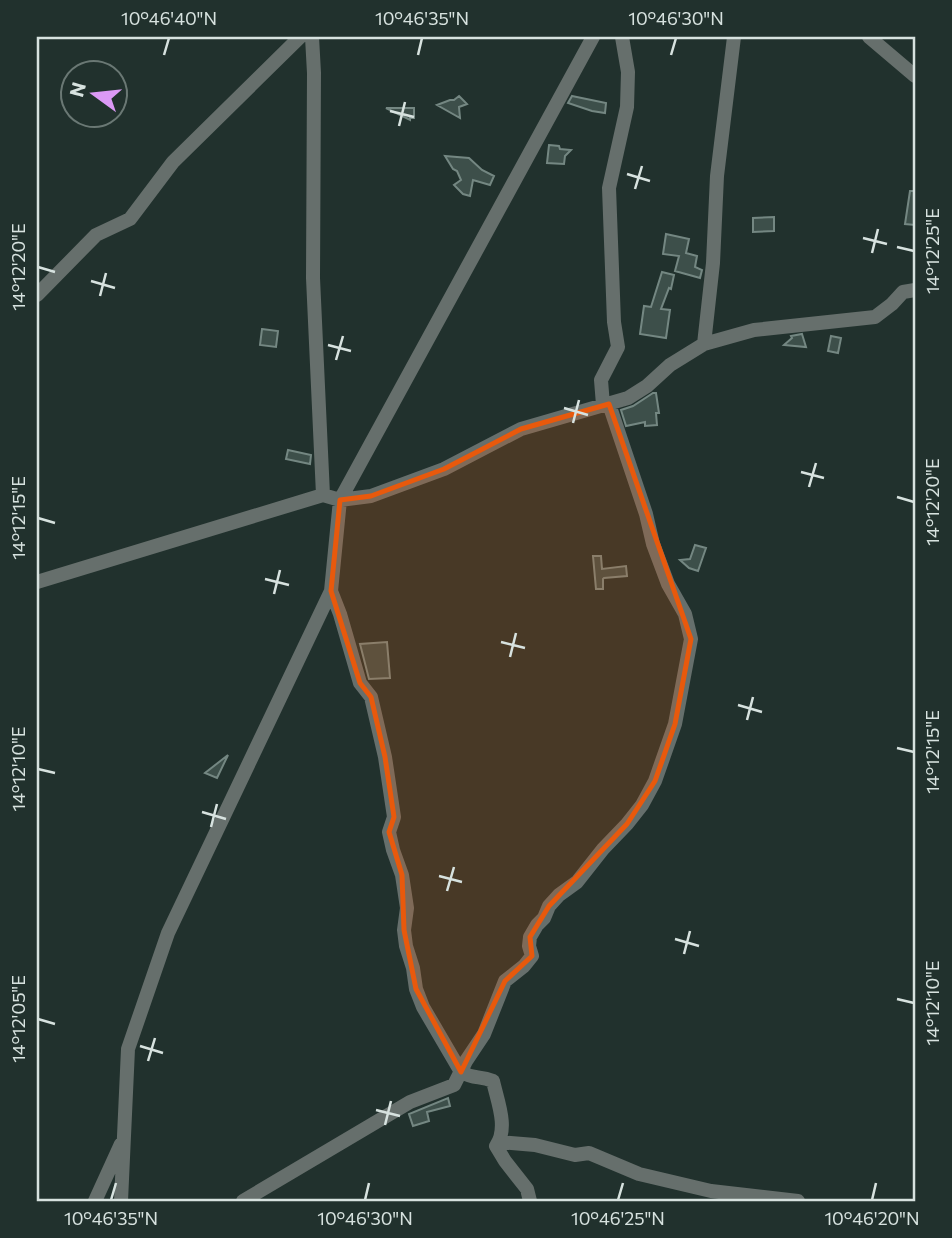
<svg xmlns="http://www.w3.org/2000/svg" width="952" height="1238" viewBox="0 0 952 1238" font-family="Commissioner,sans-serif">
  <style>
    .building { fill: #3d4f4a; stroke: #748782; stroke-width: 2 }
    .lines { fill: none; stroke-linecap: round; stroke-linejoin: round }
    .minor { stroke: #666f6c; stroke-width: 14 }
    .marked { fill: #e8590c; fill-opacity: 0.2; stroke: #e8590c; stroke-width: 5; stroke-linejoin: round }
    .ticks { fill: none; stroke: #d7e2df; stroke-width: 2.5 }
    .neatline { fill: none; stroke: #d7e2df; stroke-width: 2.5 }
    .ticks-label { font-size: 18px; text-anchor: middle; fill: #d7e2df }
  </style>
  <rect width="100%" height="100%" fill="#21312d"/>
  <path class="building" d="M459,96L467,104L459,107L460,118L437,105L450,100H454Z
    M572,96L606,103L605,113L592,111L568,103Z
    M386,108H414V118H410V120Z
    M549,145L559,146L560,149L571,150L565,156L564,164L547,163Z
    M445,156L469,158L482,170L494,176L490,185L473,180L470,196L463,194L454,185L461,180L457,171L453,169Z
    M910,191H915V225L905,224Z
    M774,217V231L753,232V218Z
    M666,234L689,239L686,253L697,256L695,267L702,270L700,278L675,271L679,256L663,254Z
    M662,272L674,275L671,289L669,288L661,309L670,310L666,338L640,334L644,306L651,307Z
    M262,329L278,331L276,347L260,345Z
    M802,334L806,347L784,345L792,338L791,336Z
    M831,336L841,338L838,353L828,351Z
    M653,393H656L659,413H656L657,425L645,426V422L626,426L621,410L633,406Z
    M288,450L311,455L310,464L286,459Z
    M695,545L706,548L698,571L689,568L680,560L690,559Z
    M593,556H601L602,569L626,566L627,576L604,578L603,579V589H596Z
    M387,642L390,678L369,679L360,644Z
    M228,755L217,778L205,773Z
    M448,1098L450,1106L427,1112L429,1121L413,1126L409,1114Z"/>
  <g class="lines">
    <path class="minor" d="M312,37L314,73L313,278L323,495
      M869,37L915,76
      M37,295L96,235L130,219L173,162L300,37
      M704,344L713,263L717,176L734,37
      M603,405L601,380L618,347L614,322L609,188L627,107L628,72L622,37
      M37,582L323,495L340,500L371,496L444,469L521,429L628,398L647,386L670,365L704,344L754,330L875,317L892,304L903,292L915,290
      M331,591L340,614L360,683L371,697L385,757L394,817L389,832L393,850L402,875L407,908L404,930L406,946L413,968L416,989L423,1007L461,1072C475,1080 479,1075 493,1081C497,1100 509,1128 496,1146L505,1161L527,1189L530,1201
      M499,1142L535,1145L575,1155L589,1153L639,1174L711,1191L798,1201
      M95,1201L121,1144
      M121,1201L128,1049L168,933L331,591L340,500L593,37
      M243,1201L410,1102L454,1085L466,1061L484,1034L505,981L524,966L532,956L529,946L530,937L537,925L544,918L549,906L559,895L577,882L603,849L627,824L642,805L655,781L675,724L691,639L685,614L668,584L653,544L646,514L609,404"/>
  </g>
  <path class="marked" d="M609,404L691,639L675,724L655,781L627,824L549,906L530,937L532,956L505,981L461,1072L416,989L404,930L402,875L389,832L394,817L385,757L371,697L360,683L331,591L340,500L371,496L444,469L521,429Z"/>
  <path class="ticks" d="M164,55L169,38M418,55L422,38M671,55L676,38M390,111L414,117M399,126L405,102M627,174L650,181M635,189L642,166M863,238L887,244M897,247L914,251M872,253L878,229M38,267L55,272M91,281L115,288M100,296L106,273M328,345L351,351M336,360L343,336M564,408L588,415M573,423L579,400M801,472L824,478M809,487L816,463M897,497L914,502M38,518L55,523M265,579L289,585M274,594L280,570M501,642L525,648M510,657L516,633M738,705L762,712M747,720L753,697M897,748L914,752M38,769L55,773M202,812L226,819M211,827L217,804M439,876L462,882M447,891L454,867M675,939L699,946M684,954L690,931M897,999L914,1003M38,1019L55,1024M140,1046L163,1053M148,1061L155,1038M376,1110L400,1116M385,1125L391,1101M111,1200L116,1183M365,1200L369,1183M618,1200L623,1183M872,1200L876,1183"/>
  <rect width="952" height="1238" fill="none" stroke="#21312d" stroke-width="77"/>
  <g transform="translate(94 94) rotate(285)"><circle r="33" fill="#21312d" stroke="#6a7874" stroke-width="2"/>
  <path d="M0-5L12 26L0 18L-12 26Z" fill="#db99f5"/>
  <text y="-10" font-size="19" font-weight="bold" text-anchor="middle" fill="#d7e2df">N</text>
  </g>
  <rect x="38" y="38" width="876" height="1162" class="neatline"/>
  <g class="ticks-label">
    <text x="169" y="25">10°46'40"N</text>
    <text x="422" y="25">10°46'35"N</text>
    <text x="676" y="25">10°46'30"N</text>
    <text transform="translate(933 251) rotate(-90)" y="6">14°12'25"E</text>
    <text transform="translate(19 267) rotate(-90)" y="6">14°12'20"E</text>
    <text transform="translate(933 502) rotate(-90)" y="6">14°12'20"E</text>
    <text transform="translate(19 518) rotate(-90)" y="6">14°12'15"E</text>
    <text transform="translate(933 752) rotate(-90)" y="6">14°12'15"E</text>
    <text transform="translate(19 769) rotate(-90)" y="6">14°12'10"E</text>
    <text transform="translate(933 1003) rotate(-90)" y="6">14°12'10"E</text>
    <text transform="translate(19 1019) rotate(-90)" y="6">14°12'05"E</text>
    <text x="111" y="1225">10°46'35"N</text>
    <text x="365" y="1225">10°46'30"N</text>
    <text x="618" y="1225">10°46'25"N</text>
    <text x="872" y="1225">10°46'20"N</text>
  </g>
</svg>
